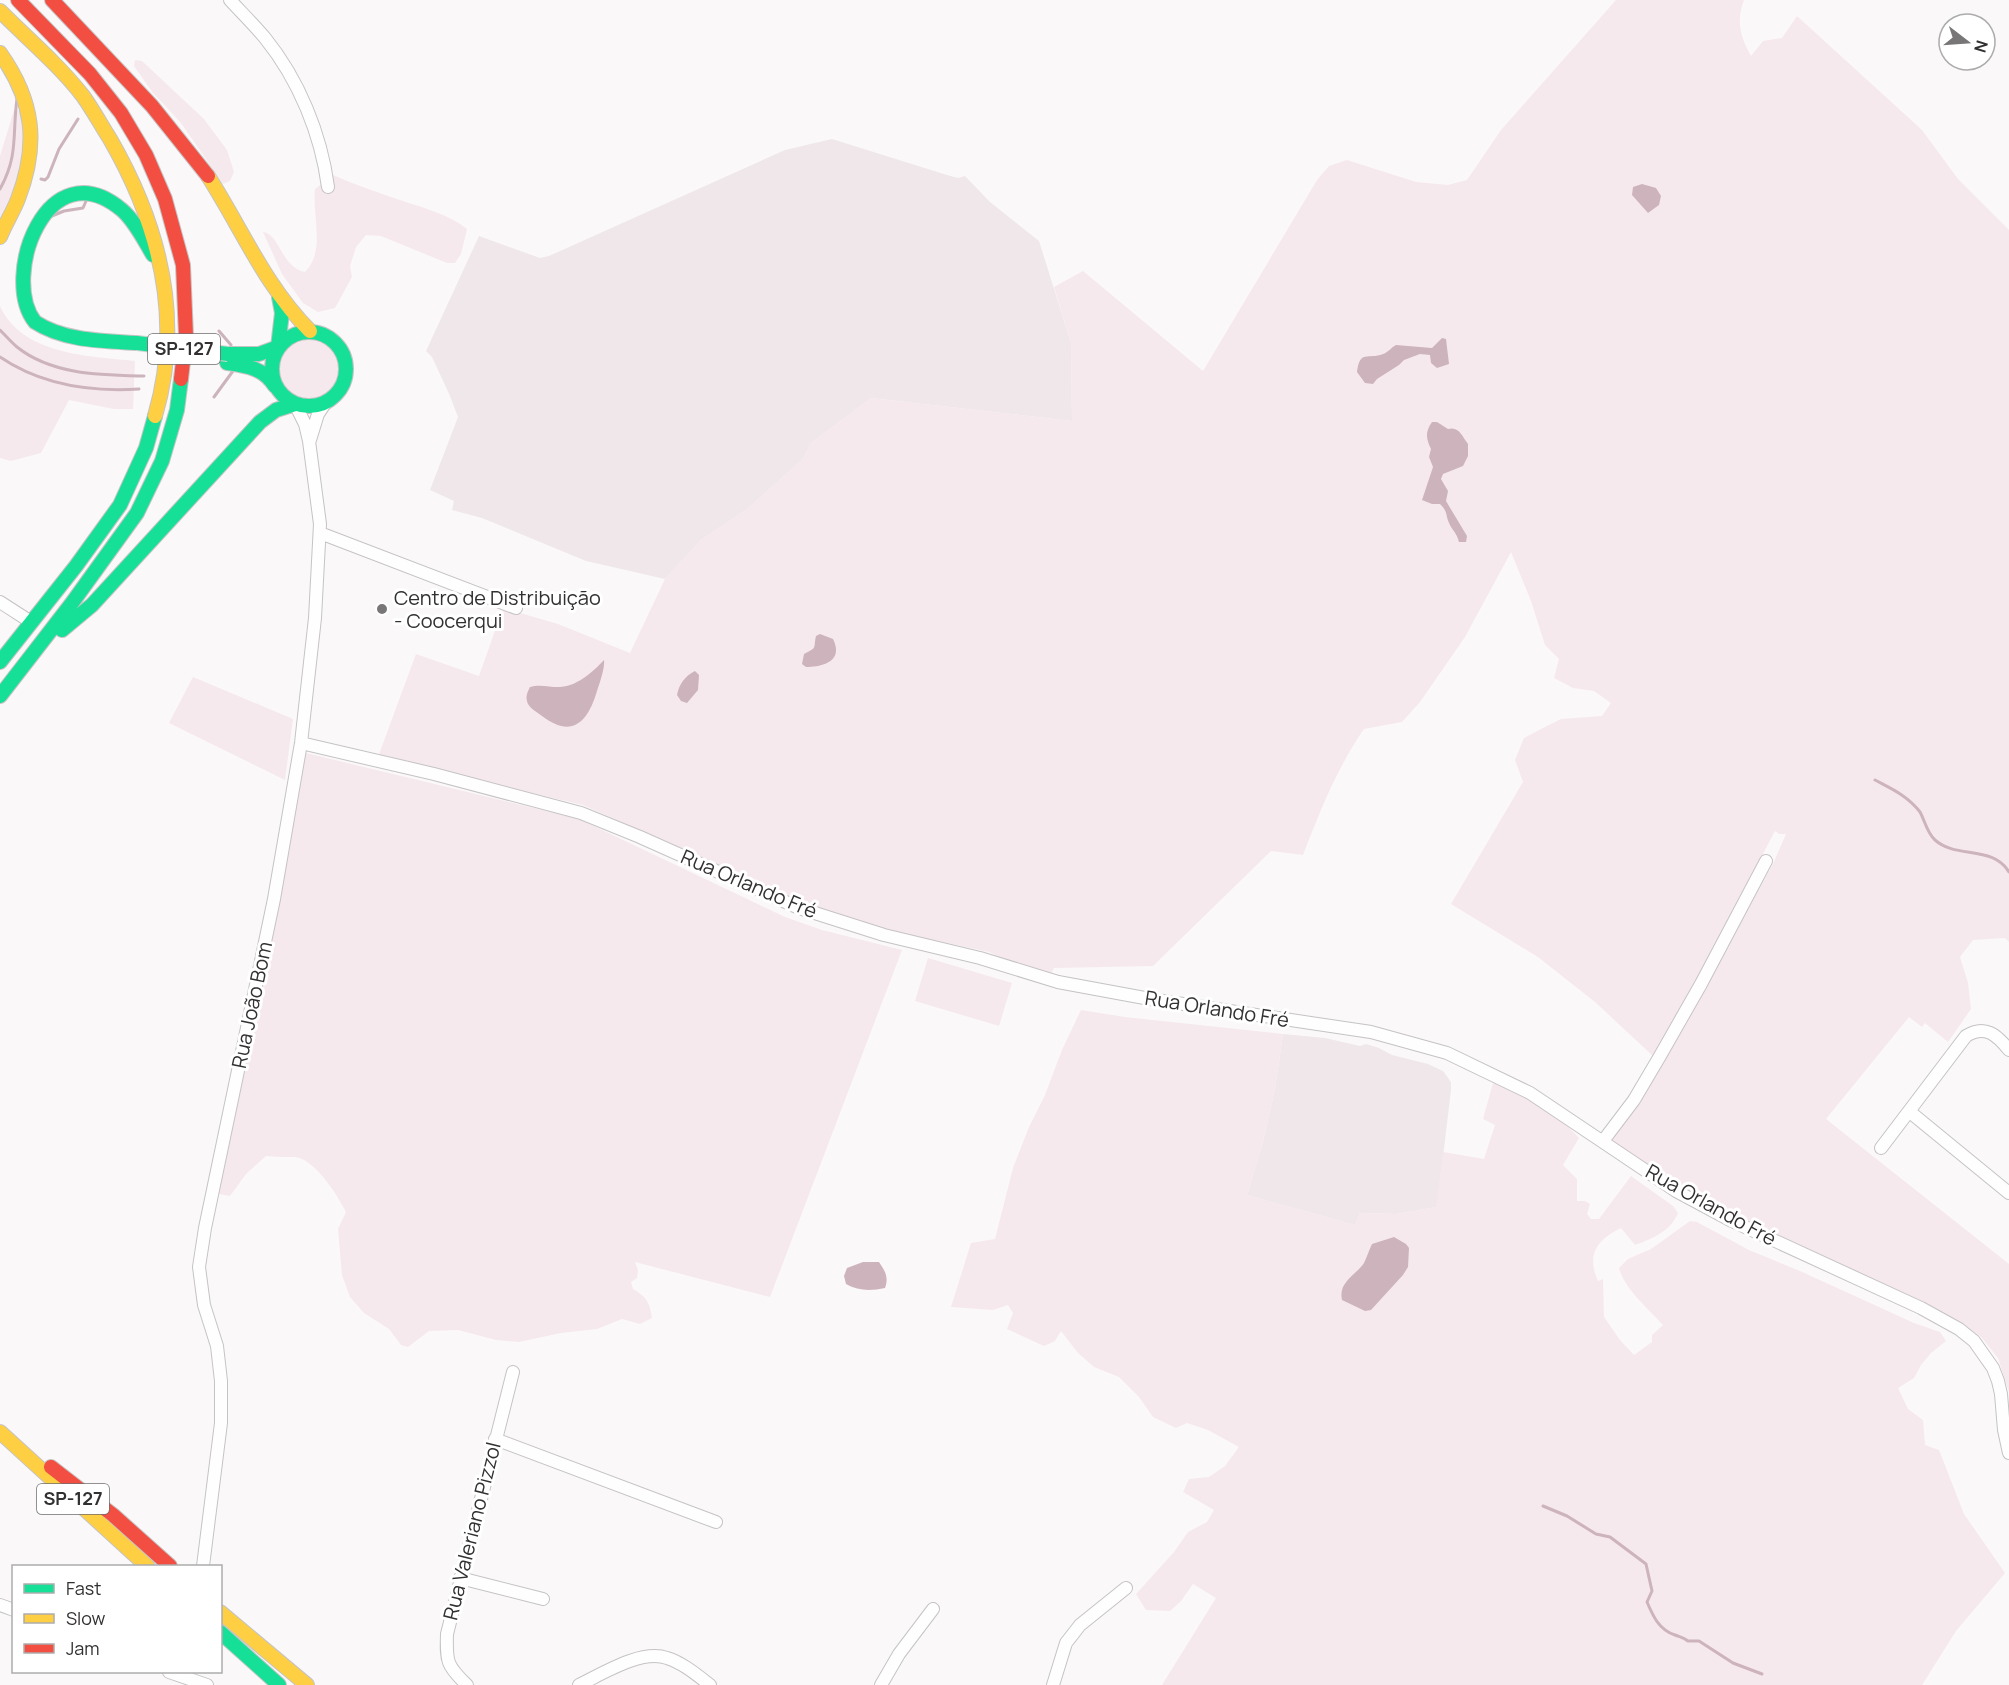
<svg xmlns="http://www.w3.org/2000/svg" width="2009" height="1685" viewBox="0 0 2009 1685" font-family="Manrope,sans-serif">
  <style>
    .built { fill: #efe7ea }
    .green { fill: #f6e9ed }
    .water { fill: #ccb3bc }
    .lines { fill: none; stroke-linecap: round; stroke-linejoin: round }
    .stream { stroke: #ccb3bc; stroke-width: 3 }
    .street-casing { stroke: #c5c3c4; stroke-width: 14 }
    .fast-casing { stroke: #c5c3c4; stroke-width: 16 }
    .slow-casing { stroke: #c5c3c4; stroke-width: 16 }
    .jam-casing { stroke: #c5c3c4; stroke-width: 16 }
    .street { stroke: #fefefe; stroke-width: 12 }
    .fast { stroke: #16e098; stroke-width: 14 }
    .slow { stroke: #ffcf43; stroke-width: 14 }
    .jam { stroke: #f24e42; stroke-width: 14 }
    .fast-bridge-casing { stroke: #d4d3d3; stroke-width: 16; stroke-linecap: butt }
    .fast-bridge { stroke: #16e098; stroke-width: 14 }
    .poi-dot { fill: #787677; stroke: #fff; stroke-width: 2 }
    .labels { text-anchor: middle; stroke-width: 6; stroke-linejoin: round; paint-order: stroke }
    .shield { fill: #fff; stroke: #706e6f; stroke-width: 1.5 }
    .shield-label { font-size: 18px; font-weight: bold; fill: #323031 }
    .poi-label { font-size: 20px; fill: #323031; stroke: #fff; text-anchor: start }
    .street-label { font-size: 20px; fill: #323031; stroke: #fff }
  </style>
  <rect width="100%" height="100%" fill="#faf8f9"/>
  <path class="built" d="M832,139L947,175L958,178L965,176L990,202L1039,241L1071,343L1072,421L871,398L811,443L803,459L746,510L701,540L665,579L586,561L482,518L452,510L454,501L430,490L458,417L450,396L432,357L426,351L479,236L540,258L549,256L785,150Z
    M1283,1034L1325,1038L1360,1046L1366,1044L1379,1048L1392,1055L1428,1064L1443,1071L1451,1082V1090L1437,1207L1396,1214L1360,1213L1355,1225L1247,1195L1262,1146L1275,1089Z"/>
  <path class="green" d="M1616,0H1744C1736,22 1740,36 1751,56L1763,41L1782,38L1797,16L1922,130L1958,179L2009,230V942L2005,938L1973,940L1960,957L1968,983L1971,1009L1948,1042L1925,1023L1922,1027L1909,1017L1826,1119L2009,1264V1392L1998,1358L1981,1337L1965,1325L1928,1304L1737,1217L1682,1187L1612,1141C1674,1054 1721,957 1773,864L1786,834H1779L1775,831L1696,982L1653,1056L1595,1002L1538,957L1451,904L1523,782L1515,760L1524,738L1545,727L1561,719L1602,716L1611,703L1594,691L1573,688L1554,678L1559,659L1545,645L1531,601L1511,552L1465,637L1420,702L1402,722L1364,729C1337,768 1320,811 1303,855L1271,851L1153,966L1054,968L1051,974L1009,962L989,952L891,931L801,903L583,805L378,757L416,654L479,676L503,608L558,624L630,653L665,579L701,540L746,510L803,459L811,443L871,398L1072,421L1071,343L1054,287L1083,271L1203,371L1317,180L1329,166L1347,160L1416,182L1448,185L1467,180L1501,130Z
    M135,60L142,61L204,119L227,150L234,172L230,181L223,184L181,123L153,93L134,66Z
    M14,110L23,111L26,130L21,177L0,217V156Z
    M333,175C356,185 379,193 403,201C424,208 450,215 467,229L461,254L455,263H447L381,236L366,235L356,247L350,266L352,277L335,308L318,312L303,303L282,274L263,232C280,234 281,267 305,272C326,251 312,216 315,189Z
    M0,306C22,355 89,356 135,361L133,409H114L69,400L41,453L11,461L0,458Z
    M279 370a31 31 0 1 1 62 0a31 31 0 1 1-62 0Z
    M193,677L293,719L285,780L169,723Z
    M306,753L579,819L785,917L822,930L902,950L770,1297L635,1262L638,1270L637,1278L631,1282L633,1289C646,1296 650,1303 652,1318L640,1324L622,1319L597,1329L561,1333L519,1342L496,1340L458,1330L429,1331L408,1347L401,1345L389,1329L364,1313L350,1297L342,1275L338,1229L346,1212C338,1196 315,1159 295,1157C285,1157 276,1157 266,1156L246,1174L230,1196L219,1194L279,904Z
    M928,958L1012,983L999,1026L915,1001Z
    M1081,1010L1125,1017L1283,1034L1275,1089L1262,1146L1247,1195L1355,1225L1360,1213L1396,1214L1436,1207L1443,1152L1484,1159L1495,1125L1483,1119L1493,1083C1526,1093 1556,1113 1579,1138L1563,1165L1577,1179V1201H1585L1590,1204L1587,1214L1591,1219H1599L1631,1176L1673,1206L1678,1213C1671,1231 1652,1239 1635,1245L1621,1228C1597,1240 1586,1254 1598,1281L1603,1279L1604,1317L1620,1340L1634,1355L1652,1342V1335L1663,1325C1648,1308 1625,1290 1619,1268L1628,1259L1651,1249L1690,1221L1697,1222L1749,1250L1800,1271L1914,1323L1940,1332L1946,1341L1931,1353L1921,1365L1914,1378L1898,1388L1908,1409L1923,1420L1925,1445L1939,1450L1964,1514L2005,1573L1956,1631L1922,1685H1162L1216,1598L1193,1584L1181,1601L1170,1611L1146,1610L1136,1594L1174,1552L1188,1532L1207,1522L1214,1510L1183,1492L1189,1479L1209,1477L1225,1466L1239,1447L1208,1430L1187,1423L1176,1428L1153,1417L1139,1397L1119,1377L1094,1367L1078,1353L1061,1331L1055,1341L1044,1346L1007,1329L1013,1313L1008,1305L993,1310L951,1307L971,1243L995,1239L1013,1168L1029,1127L1045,1095L1062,1050Z"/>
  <path class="water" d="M1642,184L1656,188L1661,196L1659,205L1648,213L1632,195L1633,187Z
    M1442,338L1446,339L1449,364L1437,368L1431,363L1430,355L1420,354L1404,360L1399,365L1377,379L1373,384L1365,383L1357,372C1360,349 1368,360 1383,354C1387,353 1392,347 1396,345L1432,348Z
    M1432,422H1437L1448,429C1459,426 1462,436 1468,444V456L1463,466L1443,474L1441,479L1448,491L1446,501L1467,536L1466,542H1459C1457,533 1452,530 1449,523C1445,513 1448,512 1440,504H1432L1422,500L1433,467L1429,457L1431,449C1426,438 1425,432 1432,422Z
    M820,634L833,639C844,661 823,667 806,667L802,664L804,654C818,647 813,649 816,636Z
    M604,660C605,668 600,682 597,691C588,722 572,739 542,716C537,712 531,709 528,704C525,697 527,693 530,687C539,684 549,687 559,687C576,687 593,672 604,660Z
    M695,671L699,675L698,690L687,703L681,701L677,695C679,684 685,676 695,671Z
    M1394,1237L1406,1244L1409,1248L1408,1267L1403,1275L1371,1310L1365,1311L1342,1300C1338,1282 1355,1276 1364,1263C1367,1257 1369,1250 1372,1244Z
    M863,1262H879C885,1271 889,1277 885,1288C871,1291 858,1291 846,1284L844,1276L847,1268Z"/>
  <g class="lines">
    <path class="stream" d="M41,179L45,180L48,177L59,149L78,119
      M0,189C19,155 12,134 17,99
      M42,220L64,211L83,208L86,201
      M0,330C5,335 11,342 17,347C52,375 101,375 144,376
      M219,331L231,345
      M0,357C41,385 91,392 139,389
      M214,397L233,371
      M1875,780C1892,789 1908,796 1920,812C1925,821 1927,833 1935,840C1956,859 1993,845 2009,872
      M1543,1506L1567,1516L1596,1534L1610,1537L1646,1564L1652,1591L1647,1602C1653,1616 1659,1630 1675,1635C1680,1637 1683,1637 1688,1641H1699L1733,1663L1762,1674"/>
    <g class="street-casing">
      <path id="street" d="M230,0C241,12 254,25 265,38C299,80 321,134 328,187
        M310,440L318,414L326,402
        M320,533L516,608
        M0,602L31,622
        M301,743L434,774L581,813L640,837L799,908L884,935L980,958L1058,982L1150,999L1371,1032L1447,1053L1530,1093L1676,1191L1732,1221L1921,1308L1959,1329L1974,1341L1993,1368L1998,1381L2001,1394L2004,1430L2009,1453
        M1910,1112L2009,1193
        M1603,1141L1634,1100L1660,1056L1701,984L1766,861
        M1881,1148L1966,1036C1985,1024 1997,1035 2009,1050
        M495,1439L716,1522
        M203,1566L221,1423V1381L217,1346L204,1305L199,1267L205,1228L274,899L301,743L315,618L320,524L309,441L305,424L295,404
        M460,1578L543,1599
        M0,1605L14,1610
        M169,1672L207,1685
        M467,1685C447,1666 446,1662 447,1634L513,1372
        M579,1685C602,1674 641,1649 667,1658C683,1663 697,1675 710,1685
        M881,1685L899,1654L933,1609
        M1053,1685L1066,1643L1080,1625L1126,1588"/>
    </g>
    <g class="fast-casing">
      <path id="fast" d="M272 369a37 37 0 1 1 74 0a37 37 0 1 1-74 0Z
        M137,343C103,341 64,341 35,322C0,278 47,147 122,210C135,221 144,240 153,255
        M278,347L282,313L279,297
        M228,354H259L278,347
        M227,363C248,366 263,368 275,386
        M62,630L92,605L260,422L276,410L295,404
        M0,662L76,566L120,505L146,448L155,416
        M0,696L72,603L137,513L162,461L177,410L181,379
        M220,1632L279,1685"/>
    </g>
    <g class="slow-casing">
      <path id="slow" d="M0,11C28,39 59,65 83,96C93,110 101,125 110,139C159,224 184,318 155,416
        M0,53C34,101 39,144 18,199C13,212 5,224 0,237
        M208,176C242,229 265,286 310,331
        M0,1432L147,1566
        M220,1612L307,1685"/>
    </g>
    <g class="jam-casing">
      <path id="jam" d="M18,0L90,74L121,113L146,155L165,199L183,265L186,336L181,379
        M52,0L152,106L208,176
        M51,1467L113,1515L170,1566"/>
    </g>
    <use href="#street" class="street"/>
    <use href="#fast" class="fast"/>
    <use href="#slow" class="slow"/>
    <use href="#jam" class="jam"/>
    <g class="fast-bridge-casing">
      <path id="fast-bridge" d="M137,343L228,354"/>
    </g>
    <use href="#fast-bridge" class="fast-bridge"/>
  </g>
  <circle class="poi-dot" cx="382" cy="609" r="6"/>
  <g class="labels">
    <g class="shield">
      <rect x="148" y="334" width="72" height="30" rx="4.5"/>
      <rect x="37" y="1484" width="72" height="30" rx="4.5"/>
    </g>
    <g class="shield-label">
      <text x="184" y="355">SP-127</text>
      <text x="73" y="1505">SP-127</text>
    </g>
    <g class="poi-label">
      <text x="394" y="605">Centro de Distribuição<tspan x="394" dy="23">- Coocerqui</tspan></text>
    </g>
    <g class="street-label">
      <text transform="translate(749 884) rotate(23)" y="7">Rua Orlando Fré</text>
      <text transform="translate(252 1005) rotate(-78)" y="7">Rua João Bom</text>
      <text transform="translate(1217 1009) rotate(9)" y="7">Rua Orlando Fré</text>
      <text transform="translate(1711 1205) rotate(29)" y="7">Rua Orlando Fré</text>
      <text transform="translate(472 1531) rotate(-76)" y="7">Rua Valeriano Pizzol</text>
    </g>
  </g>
  <rect x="12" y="1565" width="210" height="108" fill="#ffffff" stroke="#adacad" stroke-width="1.5"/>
  <rect x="24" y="1584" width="30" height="9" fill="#16e098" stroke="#adacad" stroke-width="1.5"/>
  <text x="66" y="1595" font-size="18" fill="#323031">Fast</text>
  <rect x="24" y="1614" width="30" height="9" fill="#ffcf43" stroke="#adacad" stroke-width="1.5"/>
  <text x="66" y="1625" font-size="18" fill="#323031">Slow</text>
  <rect x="24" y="1644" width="30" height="9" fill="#f24e42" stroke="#adacad" stroke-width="1.5"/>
  <text x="66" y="1655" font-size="18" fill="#323031">Jam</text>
  <g transform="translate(1967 42) rotate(107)"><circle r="28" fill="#ffffff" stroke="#adacad" stroke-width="1.5"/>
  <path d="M0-4.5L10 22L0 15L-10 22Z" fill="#787677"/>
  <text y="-9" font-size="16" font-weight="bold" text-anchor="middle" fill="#323031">N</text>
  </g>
</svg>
